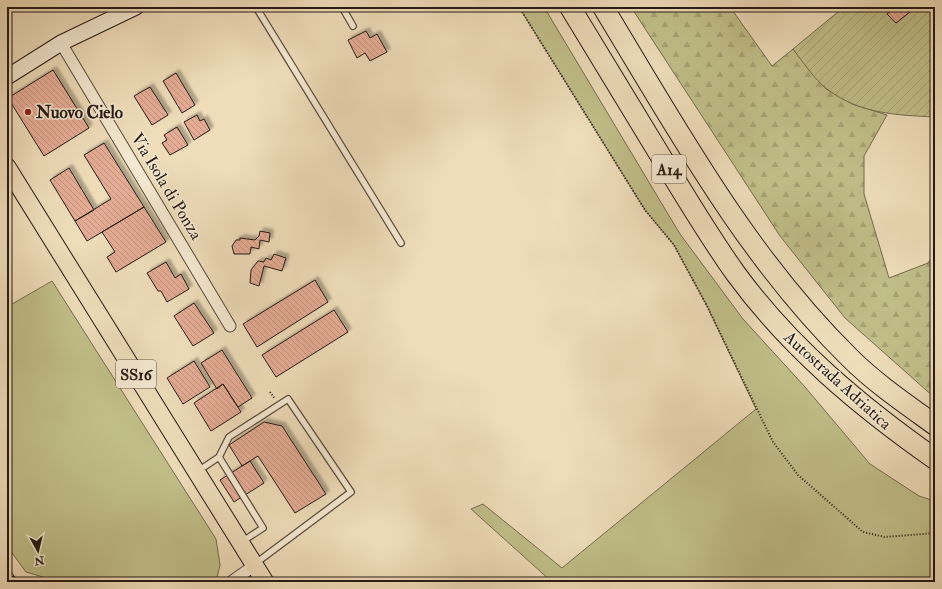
<svg xmlns="http://www.w3.org/2000/svg" width="942" height="589" viewBox="0 0 942 589" font-family="'IM FELL Double Pica',serif">
  <style>
    .green { fill: #c1bf8a; stroke: #746c4f }
    .forest { fill: url(#forest-firs); stroke: #746c4f }
    .garden { fill: url(#garden-furrows); stroke: #746c4f }
    .building { fill: url(#building-back-hatch); stroke: #261a14; filter: url(#shadow) }
    .lines { fill: none; stroke-linecap: round; stroke-linejoin: round }
    .lane-casing { stroke: #584b3e; stroke-width: 8 }
    .street-casing { stroke: #584b3e; stroke-width: 13 }
    .secondary-casing { stroke: #261a14; stroke-width: 17 }
    .primary-casing { stroke: #261a14; stroke-width: 19 }
    .highway-casing { stroke: #261a14; stroke-width: 22 }
    .path { stroke: #261a14; stroke-width: 2; stroke-dasharray: 1 2; stroke-linecap: butt }
    .lane { stroke: #f5e9d2; stroke-width: 5.5 }
    .street { stroke: #f5e9d2; stroke-width: 11 }
    .secondary { stroke: #f5e9d2; stroke-width: 15 }
    .primary { stroke: #efddba; stroke-width: 17 }
    .highway { stroke: #efddba; stroke-width: 20 }
    .rail-casing { stroke: #261a14; stroke-width: 4.5 }
    .rail { stroke: #f5e9d2; stroke-width: 3; stroke-dasharray: 9; stroke-linecap: butt }
    .poi-dot { fill: #8f2418; stroke: #f5e9d2; stroke-width: 1.5 }
    .labels { text-anchor: middle; stroke-width: 3; stroke-linejoin: round; paint-order: stroke }
    .shield { fill: #f5e9d2; stroke: #64584d; stroke-width: 1 }
    .shield-label { font-size: 16px; font-weight: bold; fill: #261a14 }
    .poi-label { font-size: 17px; font-weight: bold; fill: #261a14; stroke: #f5e9d2; text-anchor: start }
    .street-label { font-size: 17px; fill: #261a14; stroke: #f5e9d2 }
  </style>
  <defs>
    <pattern id="forest-firs" width="22" height="20" patternUnits="userSpaceOnUse"><rect width="22" height="20" fill="#c1bf8a"/><path d="M5 1l3.5 6h-7zM16 11l3.5 6h-7z" fill="#a6a476"/></pattern>
    <pattern id="garden-furrows" width="10" height="10" patternUnits="userSpaceOnUse"><rect width="10" height="10" fill="#c1bf8a"/><path d="M-1 1l2-2M0 10L10 0M9 11l2-2" fill="none" stroke="#a6a476"/></pattern>
    <pattern id="building-back-hatch" width="6" height="6" patternUnits="userSpaceOnUse"><rect width="6" height="6" fill="#e5ac95"/><path d="M-1 5l2 2M0 0l6 6M5-1l2 2" fill="none" stroke="#c49380"/></pattern>
    <filter id="shadow"><feDropShadow dx="3.5" dy="-3.5" stdDeviation="1" flood-color="#0004"/></filter>
  </defs>
  <rect width="100%" height="100%" fill="#efddba"/>
  <filter id="stains"><feTurbulence type="fractalNoise" baseFrequency=".005" numOctaves="4"/><feColorMatrix values="0 0 0 0 .2 0 0 0 0 .09 0 0 0 0 .02 0 0 0 .5 -.17"/></filter>
  <radialGradient id="worn" r=".72"><stop offset=".6" stop-color="#630" stop-opacity="0"/><stop offset="1" stop-color="#630" stop-opacity=".3"/></radialGradient>
  <path class="green" d="M519,7H544L680,234L743,319L805,387L870,464L919,496L935,501V582H552L471,509L483,504L562,568L756,409L707,306L674,245L645,210Z
    M52,281L216,539L220,565L216,582H46L43,577L26,572L7,546V307Z"/>
  <path class="forest" d="M631,7H730L772,66L793,49L826,89L852,104L887,115L864,156V194L889,278L928,263L935,253V398L845,318L780,236Z"/>
  <path class="garden" d="M844,7H896L887,14L896,23L916,7H935V117C896,115 860,114 827,89C814,79 803,62 793,49Z"/>
  <path class="building" d="M896,7H916L896,23L887,14Z
    M366,31L370,38L377,34L387,52L370,61L365,53L357,58L348,40Z
    M53,70L89,128L44,156L8,98Z
    M176,73L195,105L182,113L163,81Z
    M150,87L168,115L152,125L134,96Z
    M197,115L200,121L204,119L210,130L194,140L184,122Z
    M177,127L188,145L170,155L162,143L167,140L164,135Z
    M104,143L144,207L87,241L75,221L111,199L84,155Z
    M69,168L94,210L75,221L50,180Z
    M144,207L166,242L116,272L107,257L115,252L102,232Z
    M260,231L270,233L269,242L260,240L259,249L251,247L250,254H234L232,246L236,240H240V238L255,240L259,236Z
    M274,254L286,258L282,271L264,266L259,286L250,283L251,270L254,266L258,261L264,262L266,258L271,260Z
    M166,262L175,278L181,274L189,289L167,302L161,291H158L147,273Z
    M315,280L328,302L257,347L243,324Z
    M194,303L214,333L193,346L174,316Z
    M334,310L348,332L276,377L262,355Z
    M222,350L252,398L238,407L223,384L217,389L201,363Z
    M194,361L210,387L183,404L167,378Z
    M223,384L241,412L211,431L194,403Z
    M264,422L282,426L326,494L295,513L258,456L242,466L229,445Z
    M250,461L264,483L234,502L220,480Z"/>
  <g class="lines">
    <g class="lane-casing">
      <path id="lane" d="M256,7L401,243
        M342,7L353,26
        M219,457L263,528L243,541
        M198,471L219,457L229,437L288,399L351,492L256,563"/>
    </g>
    <g class="street-casing">
      <path id="street" d="M61,43L230,326
        M231,582L255,565"/>
    </g>
    <g class="secondary-casing">
      <path id="secondary" d="M7,77L61,43L136,7"/>
    </g>
    <g class="primary-casing">
      <path id="primary" d="M7,167L265,582"/>
    </g>
    <g class="highway-casing">
      <path id="highway" d="M570,7C601,58 632,109 663,160C687,199 710,238 736,274C790,348 861,407 935,459
        M603,7C677,129 747,257 850,358C875,383 906,404 935,425"/>
    </g>
    <path class="path" d="M519,7L645,210L674,245L707,306L773,442L798,475L863,532L885,537L935,533
      M270,392L275,399"/>
    <use href="#lane" class="lane"/>
    <use href="#street" class="street"/>
    <use href="#secondary" class="secondary"/>
    <use href="#primary" class="primary"/>
    <use href="#highway" class="highway"/>
    <g class="rail-casing">
      <path id="rail" d="M7,569L16,582
        M7,580L8,582"/>
    </g>
    <use href="#rail" class="rail"/>
  </g>
  <circle class="poi-dot" cx="28" cy="112" r="4"/>
  <g class="labels">
    <g class="shield">
      <rect x="652" y="155" width="34" height="28" rx="3"/>
      <rect x="116" y="360" width="40" height="28" rx="3"/>
    </g>
    <g class="shield-label">
      <text x="669" y="175">A14</text>
      <text x="136" y="380">SS16</text>
    </g>
    <g class="poi-label">
      <text x="36" y="118">Nuovo Cielo</text>
    </g>
    <g class="street-label">
      <text transform="translate(167 186) rotate(59)" y="6">Via Isola di Ponza</text>
      <text transform="translate(838 380) rotate(42)" y="6">Autostrada Adriatica</text>
    </g>
  </g>
  <rect width="942" height="589" fill="none" stroke="#efddba" stroke-width="24"/>
  <rect x="8" y="8" width="926" height="573" fill="none" stroke="#261a14" stroke-width="2"/>
  <rect x="12" y="12" width="918" height="565" fill="none" stroke="#261a14"/>
  <g transform="translate(38 551) rotate(172)" stroke="#f5e9d2" stroke-width="3" paint-order="stroke">
  <path d="M0-3L7 15L0 10L-7 15Z" fill="#261a14"/>
  <text y="-6" font-size="11" font-weight="bold" text-anchor="middle" fill="#261a14">N</text>
  </g>
  <rect width="100%" height="100%" filter="url(#stains)"/>
  <rect width="100%" height="100%" fill="url(#worn)"/>
</svg>
